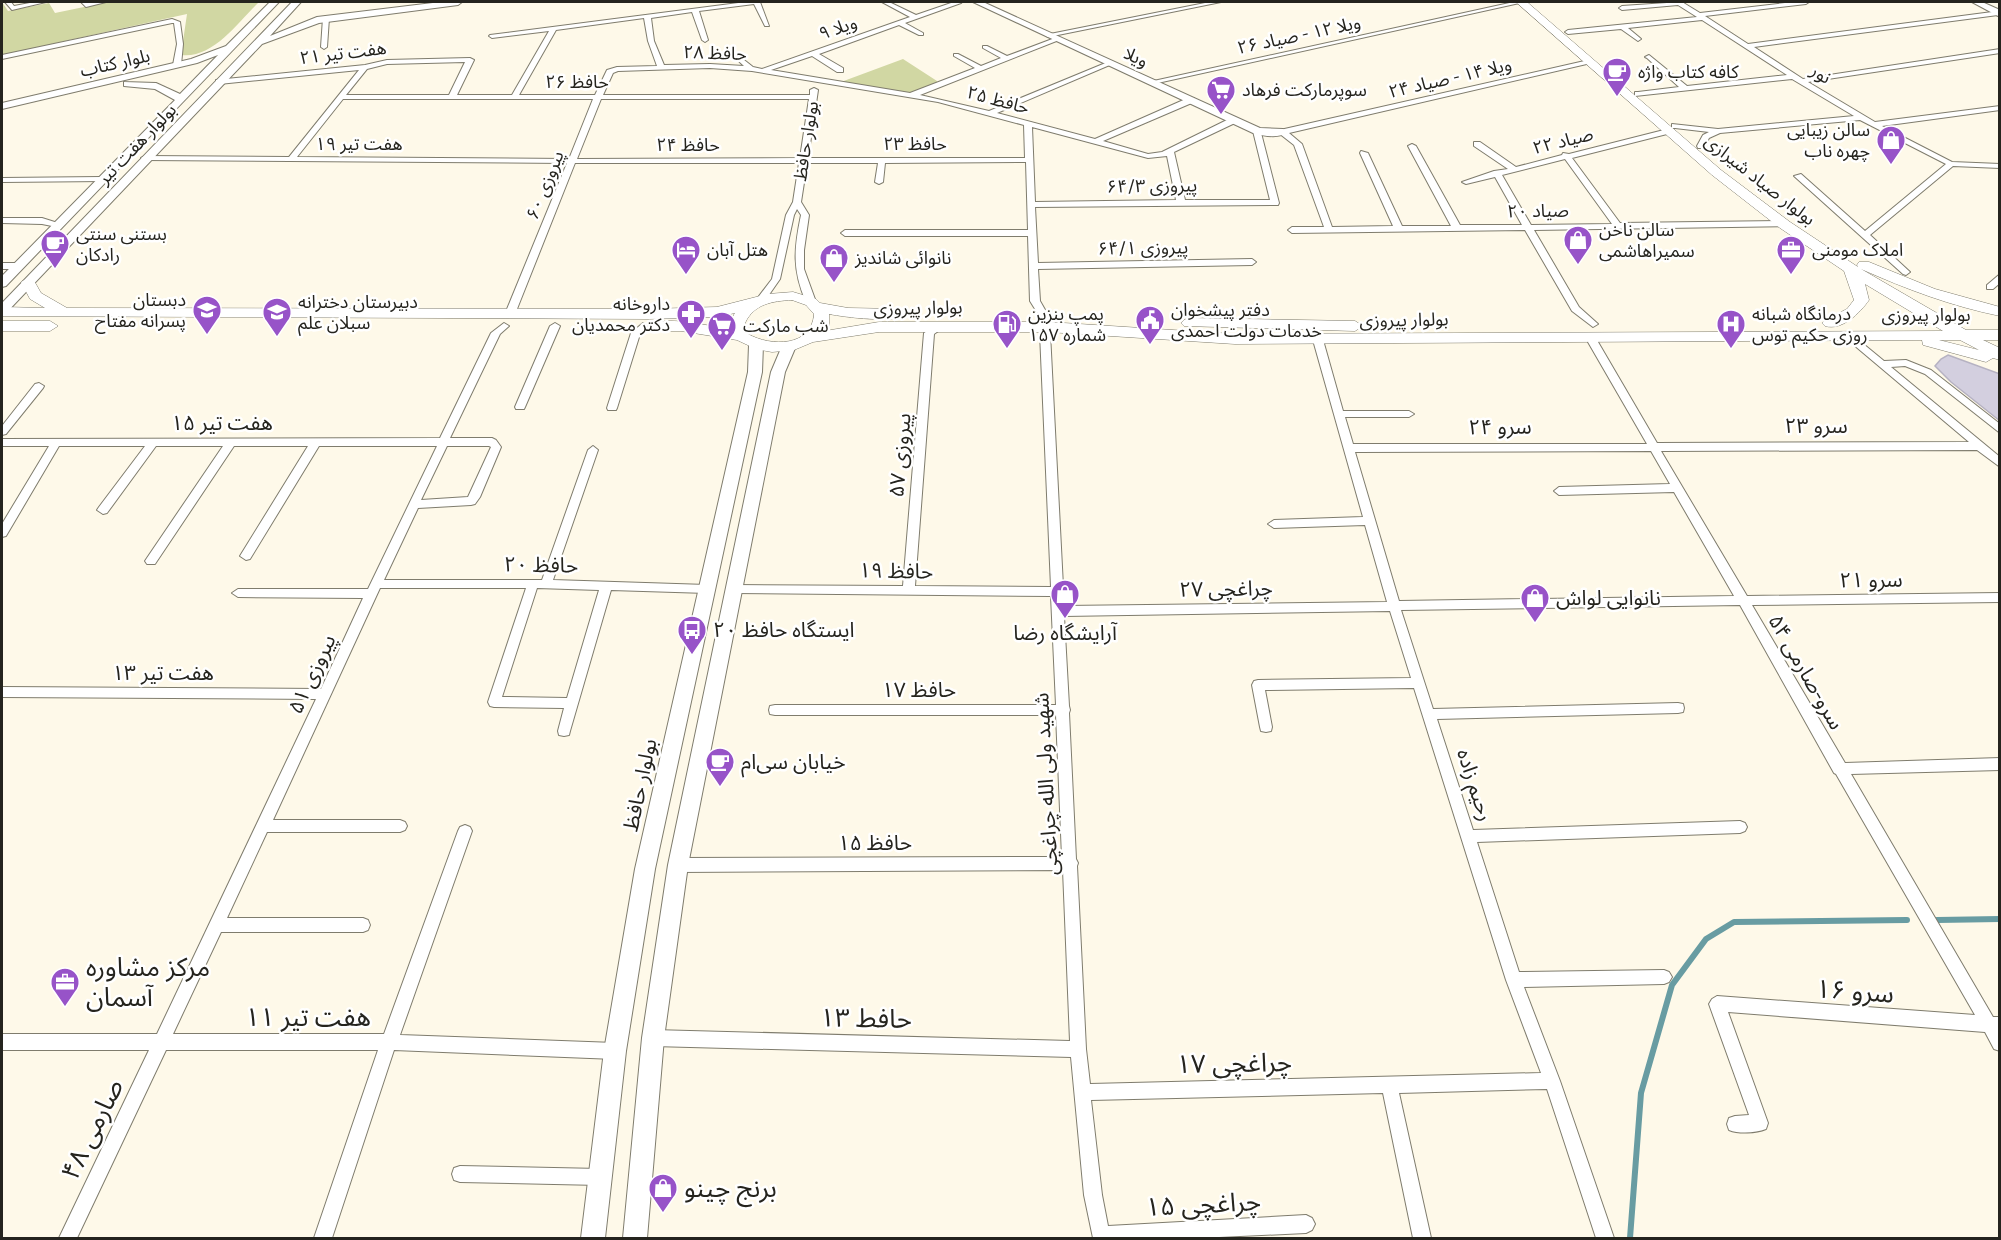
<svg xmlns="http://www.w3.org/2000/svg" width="2001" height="1240" viewBox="0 0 2001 1240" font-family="Karla,'Noto Sans Arabic',sans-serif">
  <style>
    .green { fill: #d1d7a3 }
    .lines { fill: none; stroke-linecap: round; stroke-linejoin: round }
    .stream { stroke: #689ca2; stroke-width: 6 }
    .building { fill: #d3cfdf; stroke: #b6b2c2; stroke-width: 1.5 }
    .street-casing { stroke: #7f7c6d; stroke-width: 2 }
    .secondary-casing { stroke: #7f7c6d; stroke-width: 2 }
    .primary-casing { stroke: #7f7c6d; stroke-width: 1 }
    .street { fill: #fff; fill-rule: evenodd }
    .secondary { fill: #fff; fill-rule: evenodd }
    .primary { fill: #fff; fill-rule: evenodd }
    .labels { text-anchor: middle; stroke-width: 5; stroke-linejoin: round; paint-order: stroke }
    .far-street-label { font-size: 18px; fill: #25241e; stroke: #fff }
    .far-poi-label { font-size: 18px; fill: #25241e; stroke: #fff; text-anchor: start }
    .street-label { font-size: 21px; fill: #25241e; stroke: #fff }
    .poi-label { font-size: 21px; fill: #25241e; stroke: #fff; text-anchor: start }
    .near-poi-label { font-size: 26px; fill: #25241e; stroke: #fff; text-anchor: start }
    .near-street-label { font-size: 26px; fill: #25241e; stroke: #fff }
  </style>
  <rect width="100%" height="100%" fill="#fef9e9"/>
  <path class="green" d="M2,2L8,11L49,3L55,13L108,2H259C238,22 213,59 181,55L187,14L2,55Z
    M903,59L937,81L938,84L912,93L841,82Z"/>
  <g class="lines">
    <path class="stream" d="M1937,920L2000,919
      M1630,1238L1641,1093L1672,985L1706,939L1734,922L1907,920"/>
  </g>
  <path class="building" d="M1948,355L2000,374V421L1951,382L1935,366L1941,359Z"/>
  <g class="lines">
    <g class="street-casing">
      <path id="street" d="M5,2H11L14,6L35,2H46L12,10Z
        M81,2H106L86,7Z
        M746,2H760L769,26H765L754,4L699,11L708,40L705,42L702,40L692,12L651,18L654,41L664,65L710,64L744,66L731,54L734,52L753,67L762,69L910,17L882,2H889L916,15L954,2H962L961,3L905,23L923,33V35H919L899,25L819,54L843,68V72H837L812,56L771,70L910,93L975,68L954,56V54H958L981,66L1001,58L983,48V46H987L1007,56L1055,38H1059V40L920,95L989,111L1108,62H1112V64L997,113L1095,139L1188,98H1194V102L1103,141L1148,154L1162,152L1231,118H1237V122L1174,152L1185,200H1270L1253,131L1260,129L1279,203L1278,205L1035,207L1038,263L1252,259L1256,262L1252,265L1038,269L1040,301L1048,315L1043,318L1040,317L1030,301L1028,236H845L841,233L845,230H1028L1026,162L885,163L883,182L879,184L875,182L878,163H807L801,202L809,215L804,250V269L816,302L811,305L806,302C792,269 794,249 801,215L797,209L794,215L780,279L764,302L761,303L756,300L772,279L786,215L793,202L799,163H575L515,314L510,317L505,314L567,163L145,160L141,158L145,156L289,157L359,70L219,84H216V80L365,65L387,60L470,58L474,60L457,95H512L549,31L492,38L489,36L490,35ZM644,18L648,41L657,66L617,67L607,70L595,95H519L556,30ZM465,62L449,95H346L367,69L387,64ZM710,68L752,71L938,102L1024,125L1025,158H808L818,90L814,88L810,90V95H603L613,73L618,71ZM343,99H593L569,159L297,157ZM601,99H809L800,158L577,159ZM1032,127L1148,158L1167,156L1176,200L1035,202Z
        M1210,2H1221L1048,37L1045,35Z
        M1514,2H1524L1153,84L1149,82Z
        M1682,2L1700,13L1794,2H1809L1806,4L1705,16L1748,44L2000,11L1998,15L1754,47L1803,79L2000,49V53L1808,82L1875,122L2000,106V110L1882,126L1952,162L2000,164V168L1953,166L1870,235L1910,272L1906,275L1903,274L1794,176L1801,174L1865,231L1946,164L1860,120L1720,133L1709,138L1704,148H1698L1697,146L1703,135L1709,132L1675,128H1672V124L1718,129L1854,116L1792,79L1635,96V92H1638L1679,87L1647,58L1645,57L1649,55L1687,86L1787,75L1702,20L1628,28L1640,38L1641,39L1638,41L1621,29L1568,34L1565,32L1568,30L1697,17L1678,5L1622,10L1619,8L1622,6Z
        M326,16L329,18L327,47L324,49L321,47L323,18Z
        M172,19L180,22L183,44L181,65L177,67L173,65L177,44L174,23H172L2,59V55Z
        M1589,60L1591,61V63L1289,133L1302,144L1332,227L1393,226L1360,153L1361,151L1368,153L1402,226H1451L1408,146L1412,144L1416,146L1460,225H1522L1495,177L1466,184L1462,182L1494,171L1508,169L1474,146V142H1480L1516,167L1562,155L1563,153L1569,154L1668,129L1672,131L1671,133L1572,158L1620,223L1785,221L1788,222V226L1534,230L1579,307L1598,324L1593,327L1572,311L1525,230L1292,233L1288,230L1292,227H1324L1294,145L1280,134V130ZM1565,159L1612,224L1531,225L1502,175Z
        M101,177H104V181L2,182V178Z
        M42,218L61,224L57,227L42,224L2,223V218Z
        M2,263H17L21,266L17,269H2Z
        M2000,274V283L1993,289H1987V285Z
        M504,323L509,326L500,334L450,438H492L496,440L501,447L480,497L475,504L471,505L418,508L384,580H542L588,450L593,446L598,450L553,580L707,585L713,589L707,593L611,590L570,731L569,735L564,736L559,735L558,731L564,708L494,707L490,706L488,702L526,588H380L273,820H400L405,822L407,826L405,830L400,832H267L227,918H363L368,920L370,925L368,930L363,932H221L173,1034H384L458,831L460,827L465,825L470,827L472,831L400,1035L615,1043L621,1045L623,1051L621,1057L615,1059L394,1050L332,1238H314L378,1050H166L77,1238H59L149,1050H2V1034H157L316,699L2,697V687L321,689L363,598L238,597L232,593L238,589H368L437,446H319L250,559L246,560L240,556L308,446H234L155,564H147L145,561L147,558L223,446H156L107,513L103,514L97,510L99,507L145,446H59L6,536L2,537V524L49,446H2V439L440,438L491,333ZM447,446H489L491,447L468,497L421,500ZM537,588L599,590L567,698L502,697Z
        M555,323L560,326L525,407L524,409H516L515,407L550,326Z
        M643,323L648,326L640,334L617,408L616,410H608L607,408L631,333Z
        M939,324L944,327L934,334L915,586L1051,587L1040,333L1045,325L1048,324L1053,327L1050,333L1064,606L1387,602L1365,525L1274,528L1268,524L1274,520L1363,517L1313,340L1315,338H1321L1323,340L1343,411H1409L1414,414L1409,417H1345L1353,444H1647L1588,342L1592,336L1595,335L1600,338L1598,342L1657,443L1969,442L1842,335L1844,333H1850L1884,361L1906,360L1931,370L2000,424V433L1925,374L1905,366L1891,367L2000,457V467L1977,450L1661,451L1747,596L2000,593V602L1752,605L1845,763L2000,758V770L1851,774L1993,1017H2000V1051L1994,1049L1985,1032L1728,1012L1768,1123L1766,1129C1756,1133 1739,1134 1729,1130L1727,1124L1729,1118L1735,1116L1749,1115L1709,1004L1712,999L1717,996L1975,1015L1836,774L1834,773L1740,605L1401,610L1433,709L1678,703L1683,704L1684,708L1683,712L1678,713L1437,719L1473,830L1740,821L1745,823L1747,827L1745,831L1740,833L1477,842L1519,972L1664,970L1669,972L1672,977L1669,982L1664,984L1524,987L1560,1081L1614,1238H1596L1547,1089L1399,1093L1431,1238H1413L1383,1093L1091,1100L1102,1195L1108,1226L1306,1215L1312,1218L1315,1224L1312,1230L1306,1233L1198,1238H1093L1084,1195L1071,1057L653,1046L647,1044L645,1038L647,1032L653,1030L1070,1041L1063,870L678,872L673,870L671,865L673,860L678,858L1062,857L1056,715H775L770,714L769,710L770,706L775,705H1056L1051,596L734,593L728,589L734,585L903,586L924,333ZM1651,451L1670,484L1559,487L1554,491L1559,495L1674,492L1734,596L1399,601L1355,452ZM1390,611L1411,678L1258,680L1254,681L1252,685L1260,727L1261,731L1266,732L1271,731L1272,727L1265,690L1414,688L1506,980L1541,1073L1090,1084L1086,1049L1077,866L1078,863L1076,859L1069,713L1070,710L1069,706L1064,616Z
        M39,383L44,386L43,388L6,434L2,435V426L35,384Z
        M460,1166L600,1169L606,1171L608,1177L606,1183L600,1185L460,1182L454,1180L452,1174L454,1168Z"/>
    </g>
    <g class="secondary-casing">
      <path id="secondary" d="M270,2H279L6,286L2,287V276L175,100L155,89L124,86V82L156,83L180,94L218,55L197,63L2,109V103L191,59L226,46Z
        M292,2H301L270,36L317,17L441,2H462L458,5L319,23L262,44L6,313L2,314V303Z
        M973,2H983L1260,128L1283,129L1288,132C1279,139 1264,136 1253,133Z
        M1972,2H1982L2000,10V17Z
        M756,341L763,345L762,372L655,869L626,1051L605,1238H581L604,1051L635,869L748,372L749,345Z
        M789,342L796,346L785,372L688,865L664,1038L647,1238H623L642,1038L668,865L771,372L782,346Z"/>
    </g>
    <g class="primary-casing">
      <path id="primary" d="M1516,2H1527L1721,170L1790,222L1858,267L1857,265L1859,262H1869L1935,289L2000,307V316C1951,306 1906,289 1861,269L1966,330H2000V340H1983L2000,348V360L1993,358L1986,362L1923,345L1922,340L1235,344L1048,332H879L813,342L794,350L772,352L756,349L737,340L681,331H658L650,326C662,314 715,327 731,330L729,323L735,313L717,317L649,319L2,316V307L45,308L30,299L21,282L28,278L33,279L41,293L67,308L649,309L717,307L768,294L793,292L816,299L820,303L848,308L899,309L907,314C897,324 844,317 829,314V326L825,331L879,322H1048L1235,334L1943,331L1865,284L1869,300C1860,313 1842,331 1825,326L1822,323L1825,320L1847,309L1854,300L1844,271L1780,228L1712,175ZM792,300L806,305L814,314C812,347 771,347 748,334L745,323C754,304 772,301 792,300ZM1939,340H1960L1979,350Z
        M1189,318L1355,321L1363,326L1355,331L1184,326L1181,323L1184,320Z
        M2,321H50L58,326L50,331H2Z"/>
    </g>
    <use href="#street" class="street"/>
    <use href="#secondary" class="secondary"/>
    <use href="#primary" class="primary"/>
  </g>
  <defs>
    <g id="cafe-pin" transform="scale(1.5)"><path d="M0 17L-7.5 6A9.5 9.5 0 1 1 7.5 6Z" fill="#9753c8" stroke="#fff"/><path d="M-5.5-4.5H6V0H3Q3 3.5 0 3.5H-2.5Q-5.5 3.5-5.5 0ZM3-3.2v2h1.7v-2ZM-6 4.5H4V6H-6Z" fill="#fff"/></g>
    <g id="supermarket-pin" transform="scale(1.5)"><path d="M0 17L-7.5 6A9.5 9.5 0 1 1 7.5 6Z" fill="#9753c8" stroke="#fff"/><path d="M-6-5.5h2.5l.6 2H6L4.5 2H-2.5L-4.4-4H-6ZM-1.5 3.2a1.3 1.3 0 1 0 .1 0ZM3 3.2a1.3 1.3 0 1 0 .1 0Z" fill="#fff"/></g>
    <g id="shop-pin" transform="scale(1.5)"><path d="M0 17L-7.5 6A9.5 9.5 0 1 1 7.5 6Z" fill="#9753c8" stroke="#fff"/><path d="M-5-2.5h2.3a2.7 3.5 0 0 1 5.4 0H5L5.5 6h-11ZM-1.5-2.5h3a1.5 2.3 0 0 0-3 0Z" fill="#fff"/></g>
    <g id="hotel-pin" transform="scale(1.5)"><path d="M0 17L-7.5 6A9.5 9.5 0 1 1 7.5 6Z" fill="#9753c8" stroke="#fff"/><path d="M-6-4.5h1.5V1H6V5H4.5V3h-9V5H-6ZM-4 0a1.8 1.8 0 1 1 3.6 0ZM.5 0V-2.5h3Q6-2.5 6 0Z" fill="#fff"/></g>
    <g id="office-pin" transform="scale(1.5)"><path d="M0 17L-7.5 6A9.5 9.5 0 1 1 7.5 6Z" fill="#9753c8" stroke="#fff"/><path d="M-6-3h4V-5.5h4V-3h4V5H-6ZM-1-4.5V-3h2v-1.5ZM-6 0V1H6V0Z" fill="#fff"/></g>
    <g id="school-pin" transform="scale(1.5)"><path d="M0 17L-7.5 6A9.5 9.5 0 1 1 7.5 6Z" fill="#9753c8" stroke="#fff"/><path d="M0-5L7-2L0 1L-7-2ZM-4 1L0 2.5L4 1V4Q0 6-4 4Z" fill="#fff"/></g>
    <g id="pharmacy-pin" transform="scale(1.5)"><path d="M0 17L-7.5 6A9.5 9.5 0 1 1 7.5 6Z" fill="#9753c8" stroke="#fff"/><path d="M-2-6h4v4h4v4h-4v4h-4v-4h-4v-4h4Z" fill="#fff"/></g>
    <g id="civic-pin" transform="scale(1.5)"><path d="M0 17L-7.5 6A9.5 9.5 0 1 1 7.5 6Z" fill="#9753c8" stroke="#fff"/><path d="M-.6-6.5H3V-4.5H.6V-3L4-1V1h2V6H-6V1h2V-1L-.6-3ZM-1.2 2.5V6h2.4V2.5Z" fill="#fff"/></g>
    <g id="fuel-pin" transform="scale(1.5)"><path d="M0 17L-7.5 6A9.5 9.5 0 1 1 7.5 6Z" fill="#9753c8" stroke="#fff"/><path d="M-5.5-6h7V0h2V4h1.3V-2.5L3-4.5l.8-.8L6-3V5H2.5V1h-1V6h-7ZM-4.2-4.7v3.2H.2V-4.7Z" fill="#fff"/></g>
    <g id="hospital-pin" transform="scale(1.5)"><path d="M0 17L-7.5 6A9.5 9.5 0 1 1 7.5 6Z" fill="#9753c8" stroke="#fff"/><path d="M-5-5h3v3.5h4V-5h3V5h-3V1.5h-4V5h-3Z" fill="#fff"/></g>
    <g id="bus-pin" transform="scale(1.5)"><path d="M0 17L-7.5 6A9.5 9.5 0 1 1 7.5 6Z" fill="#9753c8" stroke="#fff"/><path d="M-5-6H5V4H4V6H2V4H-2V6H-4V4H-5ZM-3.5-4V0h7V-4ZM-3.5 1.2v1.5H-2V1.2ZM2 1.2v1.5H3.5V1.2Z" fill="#fff"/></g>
  </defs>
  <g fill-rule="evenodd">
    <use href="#cafe-pin" x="1617" y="72"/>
    <use href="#supermarket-pin" x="1221" y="90"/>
    <use href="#shop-pin" x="1891" y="140"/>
    <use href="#shop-pin" x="1578" y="240"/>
    <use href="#cafe-pin" x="55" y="244"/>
    <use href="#hotel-pin" x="686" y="250"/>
    <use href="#office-pin" x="1791" y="250"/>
    <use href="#shop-pin" x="834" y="258"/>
    <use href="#school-pin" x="207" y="310"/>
    <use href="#school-pin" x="277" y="312"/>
    <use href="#pharmacy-pin" x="691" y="314"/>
    <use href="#civic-pin" x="1150" y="320"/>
    <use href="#fuel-pin" x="1007" y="324"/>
    <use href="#hospital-pin" x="1731" y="324"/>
    <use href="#supermarket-pin" x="722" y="326"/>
    <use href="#shop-pin" x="1065" y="594"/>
    <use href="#shop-pin" x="1535" y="598"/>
    <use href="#bus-pin" x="692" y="630"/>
    <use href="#cafe-pin" x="720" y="762"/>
    <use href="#office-pin" x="65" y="982"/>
    <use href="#shop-pin" x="663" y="1188"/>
  </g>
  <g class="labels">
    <g class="far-street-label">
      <text transform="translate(838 28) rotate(-19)" y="6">ویلا ۹</text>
      <text transform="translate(1299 35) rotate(-12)" y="6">ویلا ۱۲ - صیاد ۲۶</text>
      <text transform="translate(343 53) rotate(-7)" y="6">هفت تیر ۲۱</text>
      <text transform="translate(715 53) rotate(2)" y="6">حافظ ۲۸</text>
      <text transform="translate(1136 57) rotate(24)" y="6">ویلا</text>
      <text transform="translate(115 63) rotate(-13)" y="6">بلوار کتاب</text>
      <text transform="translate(1821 74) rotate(33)" y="6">نور</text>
      <text transform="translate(1450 78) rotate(-13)" y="6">ویلا ۱۴ - صیاد ۲۴</text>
      <text x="577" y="88">حافظ ۲۶</text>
      <text transform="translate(998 100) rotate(15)" y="6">حافظ ۲۵</text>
      <text transform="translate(806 141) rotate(-81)" y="6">بولوار حافظ</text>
      <text transform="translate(1563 141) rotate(-14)" y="6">صیاد ۲۲</text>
      <text transform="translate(137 144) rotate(-46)" y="6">بولوار هفت تیر</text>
      <text x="359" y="150">هفت تیر ۱۹</text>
      <text x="915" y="150">حافظ ۲۳</text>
      <text x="688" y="151">حافظ ۲۴</text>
      <text transform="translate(1760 180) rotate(38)" y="6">بولوار صیاد شیرازی</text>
      <text transform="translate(545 185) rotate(-68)" y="6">پیروزی ۶۰</text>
      <text transform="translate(1152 186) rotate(-1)" y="6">پیروزی ۶۴/۳</text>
      <text transform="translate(1538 211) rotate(-1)" y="6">صیاد ۲۰</text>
      <text transform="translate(1143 248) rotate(-1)" y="6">پیروزی ۶۴/۱</text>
      <text transform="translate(918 308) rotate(-1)" y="6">بولوار پیروزی</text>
      <text x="1926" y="321">بولوار پیروزی</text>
      <text transform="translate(1404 320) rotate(-1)" y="6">بولوار پیروزی</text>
    </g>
    <g class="far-poi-label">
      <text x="1638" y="78">کافه کتاب واژه</text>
      <text x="1242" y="96">سوپرمارکت فرهاد</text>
      <text x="1870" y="136" text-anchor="end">سالن زیبایی<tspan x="1870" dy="21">چهره ناب</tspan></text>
      <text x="1599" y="236">سالن ناخن<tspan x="1599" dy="21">سمیراهاشمی</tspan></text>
      <text x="76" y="240">بستنی سنتی<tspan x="76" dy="21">رادکان</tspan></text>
      <text x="707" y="256">هتل آبان</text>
      <text x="1812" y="256">املاک مومنی</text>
      <text x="855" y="264">نانوائی شاندیز</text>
      <text x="186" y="306" text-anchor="end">دبستان<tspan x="186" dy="21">پسرانه مفتاح</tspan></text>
      <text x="298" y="308">دبیرستان دخترانه<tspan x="298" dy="21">سبلان علم</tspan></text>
      <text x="670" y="310" text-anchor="end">داروخانه<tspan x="670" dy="21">دکتر محمدیان</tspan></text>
      <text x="1171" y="316">دفتر پیشخوان<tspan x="1171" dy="21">خدمات دولت احمدی</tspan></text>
      <text x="1028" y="320">پمپ بنزین<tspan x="1028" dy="21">شماره ۱۵۷</tspan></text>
      <text x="1752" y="320">درمانگاه شبانه<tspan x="1752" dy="21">روزی حکیم توس</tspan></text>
      <text x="743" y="332">شب مارکت</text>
    </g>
    <g class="street-label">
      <text x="222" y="430">هفت تیر ۱۵</text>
      <text x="1816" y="433">سرو ۲۳</text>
      <text transform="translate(1500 427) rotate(-1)" y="7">سرو ۲۴</text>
      <text transform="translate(900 455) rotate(-85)" y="7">پیروزی ۵۷</text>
      <text transform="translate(541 565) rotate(1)" y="7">حافظ ۲۰</text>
      <text transform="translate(896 571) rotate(1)" y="7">حافظ ۱۹</text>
      <text transform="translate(1871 580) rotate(-1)" y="7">سرو ۲۱</text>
      <text transform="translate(1226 589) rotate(-1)" y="7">چراغچی ۲۷</text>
      <text transform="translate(1806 672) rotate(60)" y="7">سرو-صارمی ۵۴</text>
      <text x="163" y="680">هفت تیر ۱۳</text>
      <text transform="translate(312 674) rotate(-65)" y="7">پیروزی ۵۱</text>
      <text x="919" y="697">حافظ ۱۷</text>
      <text transform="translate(1046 784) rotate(-93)" y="7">شهید ولی الله چراغچی</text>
      <text transform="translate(640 785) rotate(-78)" y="7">بولوار حافظ</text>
      <text transform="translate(1475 785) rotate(72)" y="7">رحیم زاده</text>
      <text x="875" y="850">حافظ ۱۵</text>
    </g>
    <g class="poi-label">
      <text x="1556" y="605">نانوایی لواش</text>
      <text x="713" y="637">ایستگاه حافظ ۲۰</text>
      <text x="1065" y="640" text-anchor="middle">آرایشگاه رضا</text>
      <text x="741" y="769">خیابان سی‌ام</text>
    </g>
    <g class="near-poi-label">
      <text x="86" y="976">مرکز مشاوره<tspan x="86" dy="30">آسمان</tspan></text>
      <text x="684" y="1197">برنج چینو</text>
    </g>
    <g class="near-street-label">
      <text transform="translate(1855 991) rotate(4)" y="9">سرو ۱۶</text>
      <text x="308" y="1026">هفت تیر ۱۱</text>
      <text transform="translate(866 1018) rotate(1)" y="9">حافط ۱۳</text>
      <text transform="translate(1234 1063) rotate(-1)" y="9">چراغچی ۱۷</text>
      <text transform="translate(92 1129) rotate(-64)" y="9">صارمی ۴۸</text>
      <text transform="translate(1203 1204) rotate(-3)" y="9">چراغچی ۱۵</text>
    </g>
  </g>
  <rect width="2001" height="1240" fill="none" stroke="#25241e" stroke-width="6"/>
</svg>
